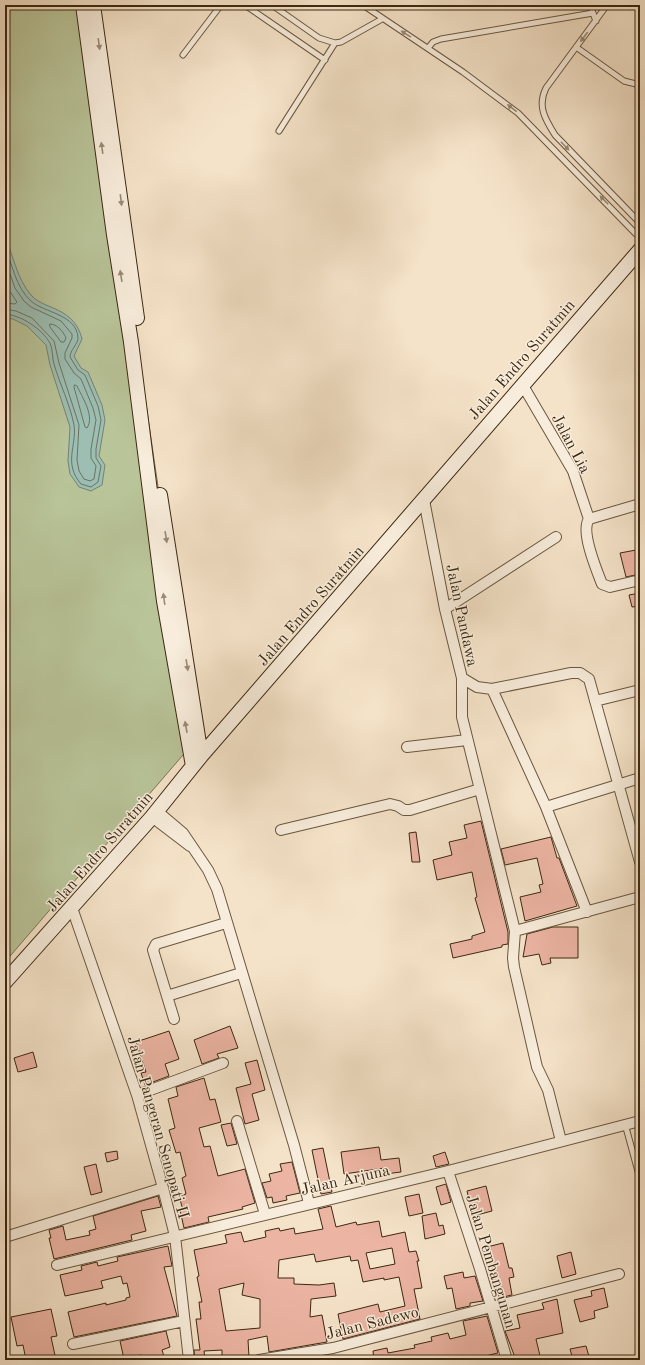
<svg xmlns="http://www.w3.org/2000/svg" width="645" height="1365" viewBox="0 0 645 1365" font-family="'Old Standard TT',serif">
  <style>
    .green { fill: #b9c499; stroke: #7a7655 }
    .water { fill: #9cbeb3; stroke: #768272 }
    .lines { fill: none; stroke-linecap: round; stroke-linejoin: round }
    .shore { stroke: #6c7362; stroke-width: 1 }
    .building { fill: #ecb4a3; stroke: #3c2811; fill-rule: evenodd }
    .lane-casing { stroke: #6a573f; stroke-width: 7 }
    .street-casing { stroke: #6a573f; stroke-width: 12 }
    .secondary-casing { stroke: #3c2811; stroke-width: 16 }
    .lane { stroke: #f8eddc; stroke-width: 5 }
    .street { stroke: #f8eddc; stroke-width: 10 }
    .secondary { stroke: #f8eddc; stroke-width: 14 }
    .oneway { fill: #9a8a76 }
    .labels { text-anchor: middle; stroke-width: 3; stroke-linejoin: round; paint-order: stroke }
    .street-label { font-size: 16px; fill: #3c2811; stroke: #f8eddc }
  </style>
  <rect width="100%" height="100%" fill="#f5e3c9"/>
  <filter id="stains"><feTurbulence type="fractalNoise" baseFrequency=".005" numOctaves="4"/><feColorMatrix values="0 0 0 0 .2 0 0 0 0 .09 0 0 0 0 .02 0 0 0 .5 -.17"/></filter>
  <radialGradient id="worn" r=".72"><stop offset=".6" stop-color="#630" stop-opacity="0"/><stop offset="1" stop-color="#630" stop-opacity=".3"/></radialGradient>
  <path class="green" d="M5,5H88L195,741L5,962Z"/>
  <path class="water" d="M5,236C13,255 17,279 31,295C35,300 40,302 46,305C64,312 77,319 82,339L74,356L81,368L88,372L102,405L105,420L99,456L105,465L102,485L91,491L79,487L70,474L68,461L70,427L50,365L46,345L27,326L13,319L5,318Z"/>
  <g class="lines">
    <path class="shore" d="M5,246C12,264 16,288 31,301C44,313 77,314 78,338C78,344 70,350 70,357L78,370L85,375L98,406L101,420L96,449V458L101,466L98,482L91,487L81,484C63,463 77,446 74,425C70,404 60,385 54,364C52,358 53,349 50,343C42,329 21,315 5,314
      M5,260L15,288L24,301L31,307L61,321L72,334V338L65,353V359L74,373L81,379L93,408L96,420L91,449V458L96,466L94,479L90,481L84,479L79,471L77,460L79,425L59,363L54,341L32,318L16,311L5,309
      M5,278L9,290L17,302L15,304L5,303
      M50,324C57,324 63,331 66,338L64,342H61L50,327Z
      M75,385L77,386C82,397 95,416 87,428L85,427L74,387Z"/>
  </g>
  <path class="building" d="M636,550L640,574L626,577L620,553Z
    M640,593V606L632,607L629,595Z
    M481,821L508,932V944L502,945V947L453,958L450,944L472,939V936L485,932L475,898L477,897L472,872L437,880L433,860L452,855L449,842L467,838L464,825Z
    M416,832L420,862H412L409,833Z
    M551,837L557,858H559L577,906L525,921L520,897L541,892L539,885L543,884L537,858L505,865L501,849Z
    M553,927H578V958H550L551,963L542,965L539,954L523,957L527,934Z
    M230,1026L238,1048L217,1054L219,1058L202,1064L194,1040Z
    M169,1031L179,1059L165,1064L169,1076L145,1085L141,1073L146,1072L136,1042Z
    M33,1052L37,1067L18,1072L14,1058Z
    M257,1060L265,1090L252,1094L259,1120L245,1124L236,1088L251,1084L245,1063Z
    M204,1078L210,1100L215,1099L221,1122L199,1128L204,1147L210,1146L218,1176L245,1169L255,1203L242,1207L243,1209L208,1217L209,1222L184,1228L180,1210H183L179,1196L186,1194L182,1178L186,1176L180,1152L176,1153L169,1130L175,1128L168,1099L178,1096L176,1087Z
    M231,1123L237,1144L227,1146L221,1125Z
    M379,1147L381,1160L399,1158L401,1172L385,1174V1168L344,1174L341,1152Z
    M323,1148L332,1192L321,1194L312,1150Z
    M117,1151L118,1159L107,1162L105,1153Z
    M445,1152L449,1164L436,1167L433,1156Z
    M292,1162L300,1193L286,1196L287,1200L273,1203L272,1197L267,1198L262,1183L271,1181L269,1174L282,1171L280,1164Z
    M96,1164L102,1192L91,1195L84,1167Z
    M446,1184L451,1202L441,1205L436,1187Z
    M486,1186L492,1211L473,1216L467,1191Z
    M419,1194L423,1213L409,1216L405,1197Z
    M158,1196L161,1207L141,1211L146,1231L131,1235L132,1240L54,1259L49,1238H51L49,1230L63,1226L66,1240L90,1235L89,1231L96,1229L93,1216Z
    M331,1206L336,1227L356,1222L357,1225L379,1221L382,1237L405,1232L409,1252L416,1251L419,1261H417L422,1288L414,1289L420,1319L343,1339L338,1314L378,1304L380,1312L405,1306L399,1277L384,1280V1278L363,1282L358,1260L351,1261L350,1256L316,1262L314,1254L279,1260L278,1278H294V1284L319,1285L334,1283L336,1296L311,1299L310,1317L322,1315L327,1342L269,1352L267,1336L248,1340L249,1357L222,1359V1350L204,1351L205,1360H195L194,1350H200L196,1319H201L199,1302H202L197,1277L199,1276L194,1250L227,1243L225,1235L241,1232L244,1242L266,1237L265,1231L279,1228L280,1231L294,1228L295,1234L323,1229L318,1209ZM392,1248L395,1264L370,1269L366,1253ZM244,1283L242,1295L260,1299V1328L226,1331L219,1289Z
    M436,1213L439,1226L443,1225L445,1234L425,1239L422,1216Z
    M503,1243L509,1268H512L514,1277L509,1278L512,1295L499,1298L487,1247Z
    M168,1246L172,1266L164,1267L177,1316L74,1337L68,1312L106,1303V1305L126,1300V1298L130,1297L127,1283L123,1284L121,1276L101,1281L103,1288L65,1296L60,1275L82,1270L81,1266L97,1262L98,1266L118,1261L117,1257Z
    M571,1252L576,1274L562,1278L557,1256Z
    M463,1272L464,1278L475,1276L483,1301L470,1303V1306L456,1309L452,1288L447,1289L444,1276Z
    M604,1288L608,1307L594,1311L595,1318L580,1322L574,1300L592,1296L591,1291Z
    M557,1299L563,1333L536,1339L541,1360H516L505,1331L520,1328L517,1315L544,1309L542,1303Z
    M51,1309L57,1336L51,1337L56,1360H26L23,1345L17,1346L11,1317Z
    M487,1316L498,1353L485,1356L486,1360H374L373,1351L387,1348L388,1353L415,1348L414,1345L432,1341L431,1337L448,1333L450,1339L466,1335L463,1321Z
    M166,1331L170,1347L162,1350L165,1360H142L141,1355L124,1359L120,1341Z
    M586,1346L590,1360H573L570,1349Z"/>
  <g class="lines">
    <g class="lane-casing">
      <path id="lane" d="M245,5L325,60
        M272,5L319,38L335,43
        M363,5L463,72L518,113L636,234L640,235
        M591,5L593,13
        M607,5L546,88C537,106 545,119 555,135L640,223
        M576,47L624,81L640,85
        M428,48L433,42L441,39L593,13L596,21
        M183,55L221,5
        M279,131L335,43L341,42L382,19
        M625,1124L639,1175"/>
    </g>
    <g class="street-casing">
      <path id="street" d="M522,384L573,471L589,519C580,531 597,571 602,584L610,587L640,580
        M424,500L445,609L462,678L477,687L492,689L571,673H580L589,679L640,862
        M589,519L640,504
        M445,609L556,537
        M462,678V717L515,931L513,958L514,967L537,1067L548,1090L561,1141
        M492,689L546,807L587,912
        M595,701L640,690
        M407,747L467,740
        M546,807L640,778
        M157,811L183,833L208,870L217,889L294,1145L309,1203
        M152,817L190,846
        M281,830L390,804L398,806L404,810H410L480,789
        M72,908L137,1095L163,1188L175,1236L189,1360
        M515,931L640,897
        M167,996L241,973
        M174,1019L153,950L156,944L226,923
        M137,1095L223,1063
        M237,1121L265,1214
        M448,1171L480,1269L507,1360
        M5,1237L163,1188
        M57,1265L448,1171L640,1121
        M73,1344L184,1321
        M259,1360L333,1348L619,1274"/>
    </g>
    <g class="secondary-casing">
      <path id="secondary" d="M83,5L114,235L131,342L164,601L193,766
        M93,5L137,318
        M160,495L201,756
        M5,982L152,817L201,756L640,250"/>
    </g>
    <use href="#lane" class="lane"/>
    <use href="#street" class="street"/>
    <use href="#secondary" class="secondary"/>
  </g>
  <defs><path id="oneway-solid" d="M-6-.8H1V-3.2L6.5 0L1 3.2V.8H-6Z"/></defs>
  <g class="oneway">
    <use href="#oneway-solid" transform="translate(406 34) rotate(-148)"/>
    <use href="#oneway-solid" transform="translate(584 37) rotate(127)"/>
    <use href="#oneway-solid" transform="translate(99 44) rotate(82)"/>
    <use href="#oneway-solid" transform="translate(512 108) rotate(-142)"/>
    <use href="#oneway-solid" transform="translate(565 146) rotate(46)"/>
    <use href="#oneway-solid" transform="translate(102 148) rotate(-98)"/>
    <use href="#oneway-solid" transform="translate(121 200) rotate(83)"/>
    <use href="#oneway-solid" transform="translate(604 200) rotate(-134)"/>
    <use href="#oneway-solid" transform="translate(121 276) rotate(-99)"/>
    <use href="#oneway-solid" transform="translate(166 537) rotate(81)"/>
    <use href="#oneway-solid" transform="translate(164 599) rotate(-98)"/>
    <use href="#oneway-solid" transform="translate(187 665) rotate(81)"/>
    <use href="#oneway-solid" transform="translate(186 727) rotate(-100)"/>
  </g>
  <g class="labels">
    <g class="street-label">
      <text transform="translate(521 359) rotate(-49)" y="6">Jalan Endro Suratmin</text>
      <text transform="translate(572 443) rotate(62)" y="6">Jalan Lia</text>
      <text transform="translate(310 605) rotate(-49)" y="6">Jalan Endro Suratmin</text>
      <text transform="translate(463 615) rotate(78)" y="6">Jalan Pandawa</text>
      <text transform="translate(99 851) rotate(-49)" y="6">Jalan Endro Suratmin</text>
      <text transform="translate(159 1127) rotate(74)" y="6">Jalan Pangeran Senopati II</text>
      <text transform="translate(345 1179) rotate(-13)" y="6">Jalan Arjuna</text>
      <text transform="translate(492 1261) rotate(73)" y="6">Jalan Pembangunan</text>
      <text transform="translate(372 1322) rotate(-14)" y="6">Jalan Sadewo</text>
    </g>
  </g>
  <rect width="645" height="1365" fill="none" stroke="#f5e3c9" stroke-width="20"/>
  <rect x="6" y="6" width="633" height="1353" fill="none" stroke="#3c2811" stroke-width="2"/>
  <rect x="10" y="10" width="625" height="1345" fill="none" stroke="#3c2811"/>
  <rect width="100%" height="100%" filter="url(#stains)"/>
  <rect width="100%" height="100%" fill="url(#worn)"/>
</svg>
